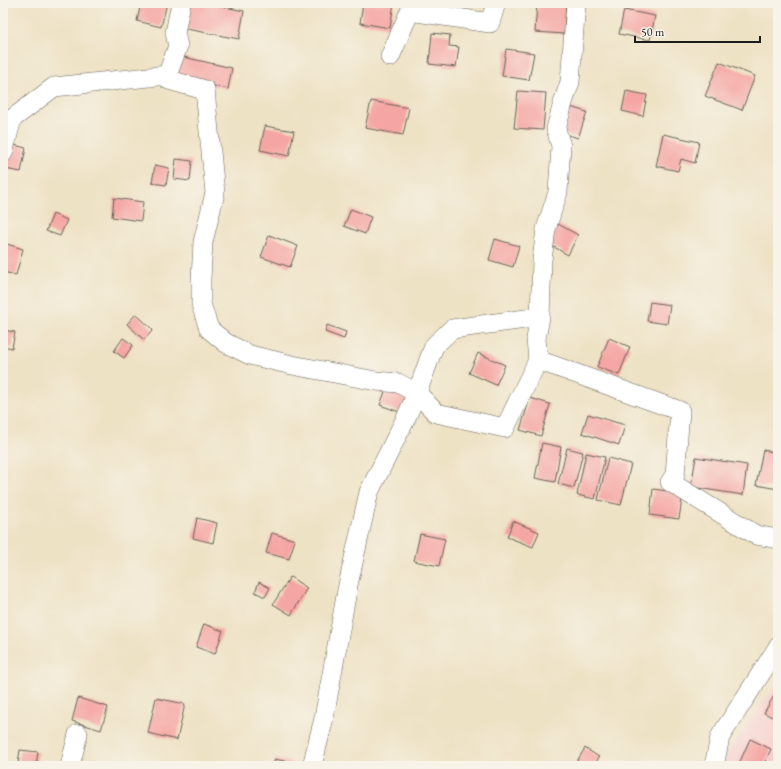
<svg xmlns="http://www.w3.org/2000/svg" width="781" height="769" viewBox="0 0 781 769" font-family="'EB Garamond',serif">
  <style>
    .built { fill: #f7d0cd }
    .building { fill: #f5a5a3 }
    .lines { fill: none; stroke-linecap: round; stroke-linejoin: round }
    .minor-casing { stroke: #666157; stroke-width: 20 }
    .minor { stroke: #fff; stroke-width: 19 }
  </style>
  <rect width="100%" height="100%" fill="#f7f3e8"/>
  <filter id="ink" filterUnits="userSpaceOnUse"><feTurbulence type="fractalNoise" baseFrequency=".025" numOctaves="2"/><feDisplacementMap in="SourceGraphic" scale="8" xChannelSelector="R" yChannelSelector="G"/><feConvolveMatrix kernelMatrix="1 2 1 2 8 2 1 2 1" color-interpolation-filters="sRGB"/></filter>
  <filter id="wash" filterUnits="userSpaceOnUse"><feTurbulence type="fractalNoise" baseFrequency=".012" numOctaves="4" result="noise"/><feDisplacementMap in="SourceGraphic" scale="16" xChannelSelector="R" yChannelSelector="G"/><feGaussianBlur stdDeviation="0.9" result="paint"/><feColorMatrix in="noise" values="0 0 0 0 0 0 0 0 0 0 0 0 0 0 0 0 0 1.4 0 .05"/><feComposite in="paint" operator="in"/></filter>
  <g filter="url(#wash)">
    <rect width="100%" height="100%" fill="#eee2c5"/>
    <path class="built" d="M778,682V766H718Z"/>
    <g id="blocks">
      <path class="building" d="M141,3H167L161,27L137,21Z
        M186,3H206L244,11L239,39L181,28Z
        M363,3H394L390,28L360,23Z
        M537,3H566L564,34L535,32Z
        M624,10L655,16L650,40L619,34Z
        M432,33L450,35L449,46L459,47L456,67L429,64Z
        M506,49L534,53L529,80L502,76Z
        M179,56L232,68L228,89L174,77Z
        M719,62L755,76L742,110L705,96Z
        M518,91L546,93L543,130L514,128Z
        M626,91L647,95L643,116L622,111Z
        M371,101L409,108L403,135L365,128Z
        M567,106L587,112L578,138L559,132Z
        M265,126L294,131L289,156L260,150Z
        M663,134L699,142L695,163L681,159L678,171L656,166Z
        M10,144L26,148L21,172L5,169Z
        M176,159L192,161L190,181L174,179Z
        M155,165L169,168L166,185L152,183Z
        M114,198L143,202L141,221L112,217Z
        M351,209L371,217L365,234L344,226Z
        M53,214L67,220L60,236L46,231Z
        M558,224L578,235L568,255L547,243Z
        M269,235L298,246L290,267L261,257Z
        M495,239L519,246L513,267L489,260Z
        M7,244L23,249L16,275L3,272V259Z
        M650,302L670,305L667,324L647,321Z
        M136,314L153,330L144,340L127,324Z
        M327,325L346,332L344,339L325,332Z
        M3,330L15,332L12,348L3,346Z
        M123,338L133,345L124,358L114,351Z
        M609,338L630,347L619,375L597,367Z
        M478,353L505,365L496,385L469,373Z
        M386,389L411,398L405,414L380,405Z
        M530,398L550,404L541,436L520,430Z
        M588,414L625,425L619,445L582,433Z
        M542,443L561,447L555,482L535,478Z
        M567,448L583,452L574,488L558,484Z
        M763,450L778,453V489L756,485Z
        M586,453L605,457L595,499L577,495Z
        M696,457L747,465L743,495L691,487Z
        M608,458L631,464L621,505L598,500Z
        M653,489L683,493L679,519L650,515Z
        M197,518L217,523L213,543L193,538Z
        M513,521L539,532L533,547L507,537Z
        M272,533L295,540L289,559L266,553Z
        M420,534L445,539L439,566L414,561Z
        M290,577L307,588L291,615L273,604Z
        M259,582L270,588L265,597L255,592Z
        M204,624L223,631L215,654L196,647Z
        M775,694L778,696V720L764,713Z
        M78,698L108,707L101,730L72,721Z
        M156,698L185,704L177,740L148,733Z
        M750,739L771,749L765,762L773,766H738Z
        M585,748L599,757L594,766H574Z
        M20,750L38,752L36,766L18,764Z
        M275,759L298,764V766H273Z"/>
    </g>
  </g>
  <g filter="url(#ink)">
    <use href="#blocks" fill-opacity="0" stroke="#666157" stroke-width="1"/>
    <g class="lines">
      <g class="minor-casing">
        <path id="minor" d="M181,3L175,33L178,46L168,73L169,80L205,90L215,193L203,242L201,279V304L209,329L226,343L250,355L292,365L376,381L398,383L417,393L434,346L452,329L540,317L536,339L538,360
          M390,57L410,11L490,23L496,3
          M3,153L12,119L54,87L168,75
          M540,317L542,260L546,229L558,192L561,146L556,129L563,103L570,82L576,3
          M70,766L78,734
          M312,766L324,718L348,585L369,492L405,420L417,393L436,413L505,428L538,360L680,411L675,475L670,482L756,535L778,539
          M714,766L720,737L778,647"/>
      </g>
      <use href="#minor" class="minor"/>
    </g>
  </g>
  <rect width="781" height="769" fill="none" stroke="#f7f3e8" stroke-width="16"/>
  <path d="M635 36v6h125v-6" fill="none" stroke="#1c1c1c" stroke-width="2"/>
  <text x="641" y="36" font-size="12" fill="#1c1c1c" stroke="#f7f3e8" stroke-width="3" paint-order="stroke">50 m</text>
</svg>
